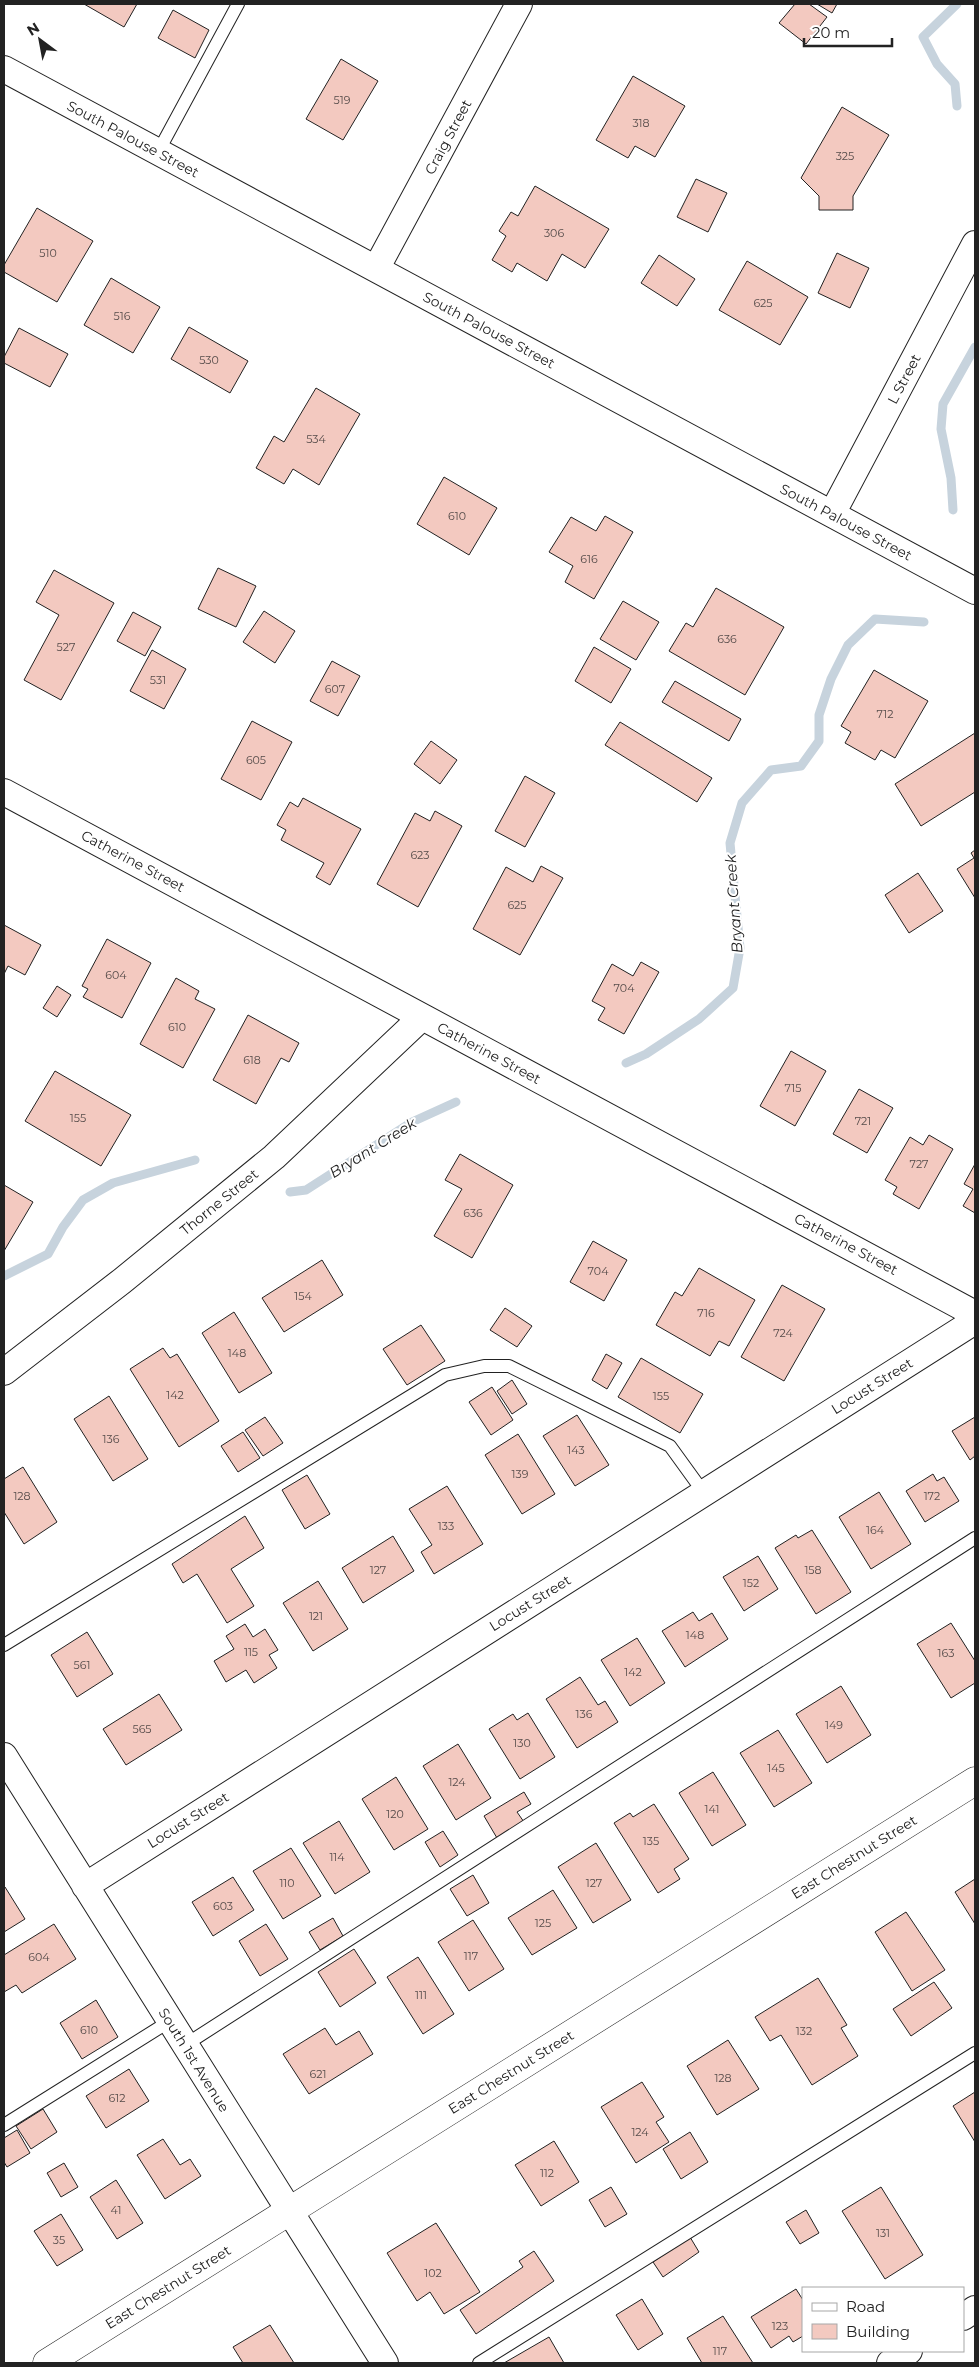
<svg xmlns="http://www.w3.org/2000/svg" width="979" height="2367" viewBox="0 0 979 2367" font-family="Montserrat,sans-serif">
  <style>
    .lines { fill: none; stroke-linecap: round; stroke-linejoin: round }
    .stream { stroke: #c7d3dd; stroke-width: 9 }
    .building { fill: #f3c9c0; stroke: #222 }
    .service-casing { stroke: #222; stroke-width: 14 }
    .minor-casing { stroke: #222; stroke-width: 28 }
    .secondary-casing { stroke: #222; stroke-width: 29 }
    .service { stroke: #fff; stroke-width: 12 }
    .minor { stroke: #fff; stroke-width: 26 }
    .secondary { stroke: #fff; stroke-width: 28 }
    .labels { text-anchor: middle; stroke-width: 4; stroke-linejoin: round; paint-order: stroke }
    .number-label { font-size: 11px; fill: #564c4a }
    .street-label { font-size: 14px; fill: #222; stroke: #fff }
    .water-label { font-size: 15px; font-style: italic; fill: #222; stroke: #fff }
  </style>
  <rect width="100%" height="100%" fill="#fff"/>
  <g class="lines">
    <path class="stream" d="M957,4L923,37L937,64L955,84L957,106
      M953,510L951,478L941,429L943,404L975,347
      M626,1063L646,1054L699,1019L733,988L740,948L730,843L742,803L771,770L801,766L819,741V715L831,679L848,645L875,619L924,622
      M290,1192L306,1190L412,1122L456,1102
      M4,1276L48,1254L63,1227L83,1200L113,1183L195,1160"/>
  </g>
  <path class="building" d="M84,4H137L124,27Z
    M795,4H809L827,17L806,44L779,23Z
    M817,4H837L832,13Z
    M173,10L209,30L195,58L158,38Z
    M341,59L378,81L343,140L306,119Z
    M633,76L685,106L655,157L635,146L628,158L596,140Z
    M842,107L889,135L853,196V210H819V196L801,178Z
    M696,179L727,193L708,232L677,217Z
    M535,186L609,229L585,268L562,254L547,281L517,263L512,272L492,260L506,236L499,231L511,212L518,216Z
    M37,208L93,241L57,302L4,272V265Z
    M837,253L869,268L850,308L818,293Z
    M659,255L695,279L677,306L641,283Z
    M747,261L808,297L780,345L719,310Z
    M111,278L160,307L133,353L84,325Z
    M189,327L248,361L230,393L171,359Z
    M19,328L68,354L50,387L4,363V357Z
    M316,388L360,414L319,485L293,469L284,484L256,468L274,436L284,442Z
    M444,477L497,508L469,555L417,524Z
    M605,516L633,532L594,599L565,582L573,566L549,552L571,517L596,531Z
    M218,568L256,586L236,627L198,609Z
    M54,570L114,603L61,700L24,680L59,615L36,602Z
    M716,588L784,627L745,695L669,651L686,623L693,627Z
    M623,601L659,622L636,660L600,639Z
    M264,611L295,631L275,663L243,642Z
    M133,612L161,627L145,656L117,641Z
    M594,647L631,669L611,703L575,681Z
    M152,650L186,669L164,709L130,691Z
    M332,661L360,676L338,716L310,701Z
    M874,670L928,701L895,758L881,750L875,760L845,743L851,732L841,726Z
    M675,681L741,719L729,741L662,702Z
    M252,721L292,742L261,800L221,779Z
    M620,722L712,778L697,802L605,745Z
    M975,733V792L921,826L895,784Z
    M431,741L457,760L440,784L414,764Z
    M525,776L555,793L525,847L495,831Z
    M303,798L361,829L330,885L316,877L324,863L281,840L286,830L277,825L290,802L298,807Z
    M435,811L462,826L418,907L377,884L415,813L430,821Z
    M975,850V898L957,869L974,858L971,853Z
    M541,866L563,878L520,955L473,929L506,867L533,882Z
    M918,873L943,911L909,933L885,895Z
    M4,925L41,945L25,975L8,966L4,974Z
    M107,939L151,963L122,1018L83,997L88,989L82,986Z
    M641,962L659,972L624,1034L598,1020L605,1008L592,1001L612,964L633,976Z
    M176,978L199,991L195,999L215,1009L183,1068L140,1044Z
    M57,986L71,995L57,1017L43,1008Z
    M248,1015L299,1043L289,1062L281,1058L256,1104L213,1080Z
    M791,1051L826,1071L795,1126L760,1106Z
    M55,1071L131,1115L101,1166L25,1121Z
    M859,1089L893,1108L867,1153L833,1134Z
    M929,1135L953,1149L919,1209L893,1194L897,1187L885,1180L910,1137L923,1145Z
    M460,1154L513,1185L472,1258L434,1236L462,1189L445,1180Z
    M975,1164V1213L963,1206L973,1189L964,1184Z
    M4,1185L33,1202L4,1251Z
    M593,1241L627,1260L604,1301L570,1282Z
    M322,1260L343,1295L284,1332L262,1298Z
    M699,1268L755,1300L729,1346L719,1341L710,1356L656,1325L675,1292L682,1296Z
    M782,1285L825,1309L784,1381L741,1357Z
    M505,1308L532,1326L517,1347L490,1330Z
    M234,1312L272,1373L239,1393L202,1333Z
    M421,1325L445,1361L407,1385L383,1349Z
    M163,1348L170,1358L177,1354L219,1421L179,1447L130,1369Z
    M606,1354L622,1363L607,1389L592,1380Z
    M641,1358L703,1394L680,1433L618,1397Z
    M512,1380L527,1404L512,1414L497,1391Z
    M492,1387L513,1420L491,1435L469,1402Z
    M109,1396L148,1459L113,1481L74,1419Z
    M577,1415L609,1465L575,1486L543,1436Z
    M265,1417L283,1443L263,1456L245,1430Z
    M975,1417V1456L970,1460L952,1431Z
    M243,1432L260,1458L238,1472L221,1446Z
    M518,1434L555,1494L522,1514L485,1455Z
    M23,1467L57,1522L24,1544L4,1512V1479Z
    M933,1474L937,1481L944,1477L959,1501L925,1522L906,1491Z
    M307,1475L330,1514L305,1529L282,1490Z
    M447,1486L483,1544L434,1574L421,1552L432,1545L409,1509Z
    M879,1492L911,1544L871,1569L839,1517Z
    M245,1516L264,1548L231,1569L254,1606L227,1623L197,1574L183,1583L172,1564Z
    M812,1530L851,1592L816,1614L775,1548L796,1535L798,1538Z
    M393,1536L414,1571L363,1603L342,1568Z
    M758,1556L778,1589L744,1611L723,1577Z
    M318,1581L348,1629L313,1651L283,1603Z
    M693,1612L699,1621L712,1613L728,1639L685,1667L662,1631Z
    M951,1623L975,1661V1683L951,1698L917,1644Z
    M245,1624L253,1637L265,1629L278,1650L269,1655L277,1668L254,1683L246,1670L226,1682L214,1661L234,1649L226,1636Z
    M87,1632L113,1674L77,1697L51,1655Z
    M637,1638L665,1683L630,1706L601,1660Z
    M580,1677L598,1705L605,1701L618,1722L577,1748L546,1699Z
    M841,1686L871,1735L827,1763L796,1714Z
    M159,1694L182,1730L126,1765L103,1729Z
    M528,1713L555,1757L520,1779L489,1729L513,1714L517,1720Z
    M778,1730L812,1783L774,1807L740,1753Z
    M458,1744L491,1798L456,1820L423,1766Z
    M713,1772L746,1825L712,1846L679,1793Z
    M396,1777L428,1829L394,1850L362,1799Z
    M524,1792L531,1804L517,1812L524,1822L497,1838L484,1816Z
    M654,1804L689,1859L674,1869L680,1879L658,1893L614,1823L630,1813L633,1817Z
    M339,1821L370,1872L335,1894L303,1843Z
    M443,1831L458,1855L440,1867L425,1842Z
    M596,1843L631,1900L593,1923L558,1867Z
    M291,1848L321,1896L283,1919L253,1871Z
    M473,1875L489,1903L467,1916L450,1889Z
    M233,1877L254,1910L213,1936L192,1902Z
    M975,1879V1924L955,1892Z
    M5,1887L25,1919L4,1932V1888Z
    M553,1890L577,1928L532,1955L508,1918Z
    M906,1912L945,1970L912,1991L875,1932Z
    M333,1918L343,1936L320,1950L309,1932Z
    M473,1920L504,1969L469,1991L438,1942Z
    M54,1924L76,1959L22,1993L16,1985L4,1992V1955Z
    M266,1924L288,1959L260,1976L239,1941Z
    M354,1949L376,1983L340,2007L318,1972Z
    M418,1957L454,2014L423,2034L387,1977Z
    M818,1978L847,2025L841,2028L858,2056L812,2085L781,2035L770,2041L755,2017Z
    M934,1982L952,2008L911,2036L893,2009Z
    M96,2000L118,2037L82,2059L60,2023Z
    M325,2028L336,2045L359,2031L373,2054L309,2094L283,2054Z
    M728,2040L759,2089L717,2115L687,2066Z
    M129,2069L149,2101L106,2128L86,2096Z
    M642,2082L664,2117L656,2122L669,2142L636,2163L601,2107Z
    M975,2092V2142L953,2106Z
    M43,2109L57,2132L31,2149L16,2126Z
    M17,2130L30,2153L7,2167L4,2162V2138Z
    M690,2132L708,2162L681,2179L663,2149Z
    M163,2139L180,2165L190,2159L201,2176L165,2199L137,2155Z
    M554,2141L579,2182L541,2206L515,2165Z
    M64,2163L78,2187L61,2197L47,2173Z
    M116,2180L143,2223L117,2239L90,2197Z
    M611,2187L627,2214L605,2227L589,2200Z
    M881,2187L923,2255L885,2279L842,2211Z
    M806,2210L819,2233L800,2244L786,2222Z
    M61,2214L83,2250L57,2266L34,2231Z
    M436,2223L480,2292L444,2314L430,2292L417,2301L387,2253Z
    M690,2237L699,2252L663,2277L653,2262Z
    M534,2251L554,2281L476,2334L460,2310L523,2267L519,2261Z
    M796,2289L803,2300V2336L793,2342L789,2336L771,2348L751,2317Z
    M642,2299L663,2334L638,2350L616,2315Z
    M723,2316L753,2363H702L687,2338Z
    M270,2325L294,2363H243L233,2347Z
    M549,2337L564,2363H504Z"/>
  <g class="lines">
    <g class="service-casing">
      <path id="service" d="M158,152L238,4
        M4,1645L445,1375L484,1366H509L670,1446L704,1493
        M185,2045L975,1538
        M4,2125L170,2021
        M479,2363L975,2053"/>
    </g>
    <g class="minor-casing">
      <path id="minor" d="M4,69L975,591
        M376,269L519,4
        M832,514L975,244
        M4,792L975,1314
        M4,1372L122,1281L274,1157L422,1017
        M4,1756L385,2363
        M85,1886L975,1321
        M963,2317L975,2309
        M890,2363L909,2351"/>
    </g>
    <g class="secondary-casing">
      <path id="secondary" d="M47,2363L975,1781"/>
    </g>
    <use href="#service" class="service"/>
    <use href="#minor" class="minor"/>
    <use href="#secondary" class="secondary"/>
  </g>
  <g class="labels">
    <g class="number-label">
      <text x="342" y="104">519</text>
      <text x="641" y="127">318</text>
      <text x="845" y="160">325</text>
      <text x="554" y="237">306</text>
      <text x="48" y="257">510</text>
      <text x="763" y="307">625</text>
      <text x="122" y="320">516</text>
      <text x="209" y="364">530</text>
      <text x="316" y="443">534</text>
      <text x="457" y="520">610</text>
      <text x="589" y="563">616</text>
      <text x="727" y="643">636</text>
      <text x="66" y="651">527</text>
      <text x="158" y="684">531</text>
      <text x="335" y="693">607</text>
      <text x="885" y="718">712</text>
      <text x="256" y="764">605</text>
      <text x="420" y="859">623</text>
      <text x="517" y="909">625</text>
      <text x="116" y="979">604</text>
      <text x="624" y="992">704</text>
      <text x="177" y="1031">610</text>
      <text x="252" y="1064">618</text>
      <text x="793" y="1092">715</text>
      <text x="78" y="1122">155</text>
      <text x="863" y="1125">721</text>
      <text x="919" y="1168">727</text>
      <text x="473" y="1217">636</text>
      <text x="598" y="1275">704</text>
      <text x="303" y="1300">154</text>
      <text x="706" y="1317">716</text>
      <text x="783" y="1337">724</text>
      <text x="237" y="1357">148</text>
      <text x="175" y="1399">142</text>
      <text x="661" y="1400">155</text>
      <text x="111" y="1443">136</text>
      <text x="576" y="1454">143</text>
      <text x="520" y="1478">139</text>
      <text x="22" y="1500">128</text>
      <text x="932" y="1500">172</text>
      <text x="446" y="1530">133</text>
      <text x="875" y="1534">164</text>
      <text x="378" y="1574">127</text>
      <text x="813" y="1574">158</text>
      <text x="751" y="1587">152</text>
      <text x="316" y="1620">121</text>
      <text x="695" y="1639">148</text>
      <text x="251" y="1656">115</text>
      <text x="946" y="1657">163</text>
      <text x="82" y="1669">561</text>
      <text x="633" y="1676">142</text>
      <text x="584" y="1718">136</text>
      <text x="834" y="1729">149</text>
      <text x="142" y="1733">565</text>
      <text x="522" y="1747">130</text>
      <text x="776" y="1772">145</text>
      <text x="457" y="1786">124</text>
      <text x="712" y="1813">141</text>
      <text x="395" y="1818">120</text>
      <text x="651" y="1845">135</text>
      <text x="337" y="1861">114</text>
      <text x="287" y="1887">110</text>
      <text x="594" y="1887">127</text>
      <text x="223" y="1910">603</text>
      <text x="543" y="1927">125</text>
      <text x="471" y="1960">117</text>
      <text x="39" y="1961">604</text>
      <text x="421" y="1999">111</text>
      <text x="89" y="2034">610</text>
      <text x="804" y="2035">132</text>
      <text x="318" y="2078">621</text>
      <text x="723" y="2082">128</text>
      <text x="117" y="2102">612</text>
      <text x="640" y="2136">124</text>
      <text x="547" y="2177">112</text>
      <text x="116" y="2214">41</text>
      <text x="883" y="2237">131</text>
      <text x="59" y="2244">35</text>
      <text x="433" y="2277">102</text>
      <text x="780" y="2330">123</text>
      <text x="720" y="2355">117</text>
    </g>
    <g class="street-label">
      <text transform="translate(448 137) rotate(-62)" y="5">Craig Street</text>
      <text transform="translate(133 139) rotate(28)" y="5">South Palouse Street</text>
      <text transform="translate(489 330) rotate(28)" y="5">South Palouse Street</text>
      <text transform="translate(904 379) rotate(-62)" y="5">L Street</text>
      <text transform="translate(846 522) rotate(28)" y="5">South Palouse Street</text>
      <text transform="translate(133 861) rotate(28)" y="5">Catherine Street</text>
      <text transform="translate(489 1053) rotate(28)" y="5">Catherine Street</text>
      <text transform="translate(219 1202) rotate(-39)" y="5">Thorne Street</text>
      <text transform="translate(846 1244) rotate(28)" y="5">Catherine Street</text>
      <text transform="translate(872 1386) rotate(-32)" y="5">Locust Street</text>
      <text transform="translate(530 1603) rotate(-32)" y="5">Locust Street</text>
      <text transform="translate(188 1820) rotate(-32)" y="5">Locust Street</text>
      <text transform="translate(854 1857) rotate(-32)" y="5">East Chestnut Street</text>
      <text transform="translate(194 2060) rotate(58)" y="5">South 1st Avenue</text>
      <text transform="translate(511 2072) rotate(-32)" y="5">East Chestnut Street</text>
      <text transform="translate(168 2287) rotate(-32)" y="5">East Chestnut Street</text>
    </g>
    <g class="water-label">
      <text transform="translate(734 904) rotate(-94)" y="5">Bryant Creek</text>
      <text transform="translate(373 1148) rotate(-32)" y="5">Bryant Creek</text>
    </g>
  </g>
  <rect width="979" height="2367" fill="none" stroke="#222222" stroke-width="10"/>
  <rect x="802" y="2287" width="162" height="65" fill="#ffffff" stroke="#a7a7a7"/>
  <rect x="812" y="2303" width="25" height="8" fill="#ffffff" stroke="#a7a7a7"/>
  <text x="846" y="2312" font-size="15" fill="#222222">Road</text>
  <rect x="812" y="2324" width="25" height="15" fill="#f3c9c0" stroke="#a7a7a7"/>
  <text x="846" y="2337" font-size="15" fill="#222222">Building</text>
  <g transform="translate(40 40) rotate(328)" stroke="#ffffff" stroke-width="4" paint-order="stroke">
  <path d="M0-4L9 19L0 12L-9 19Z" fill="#222222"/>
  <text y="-8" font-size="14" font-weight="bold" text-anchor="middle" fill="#222222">N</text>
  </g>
  <path d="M804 38v8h88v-8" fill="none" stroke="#222222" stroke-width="2.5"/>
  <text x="812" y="38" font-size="15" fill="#222222" stroke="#ffffff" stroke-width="4" paint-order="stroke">20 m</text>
</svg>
